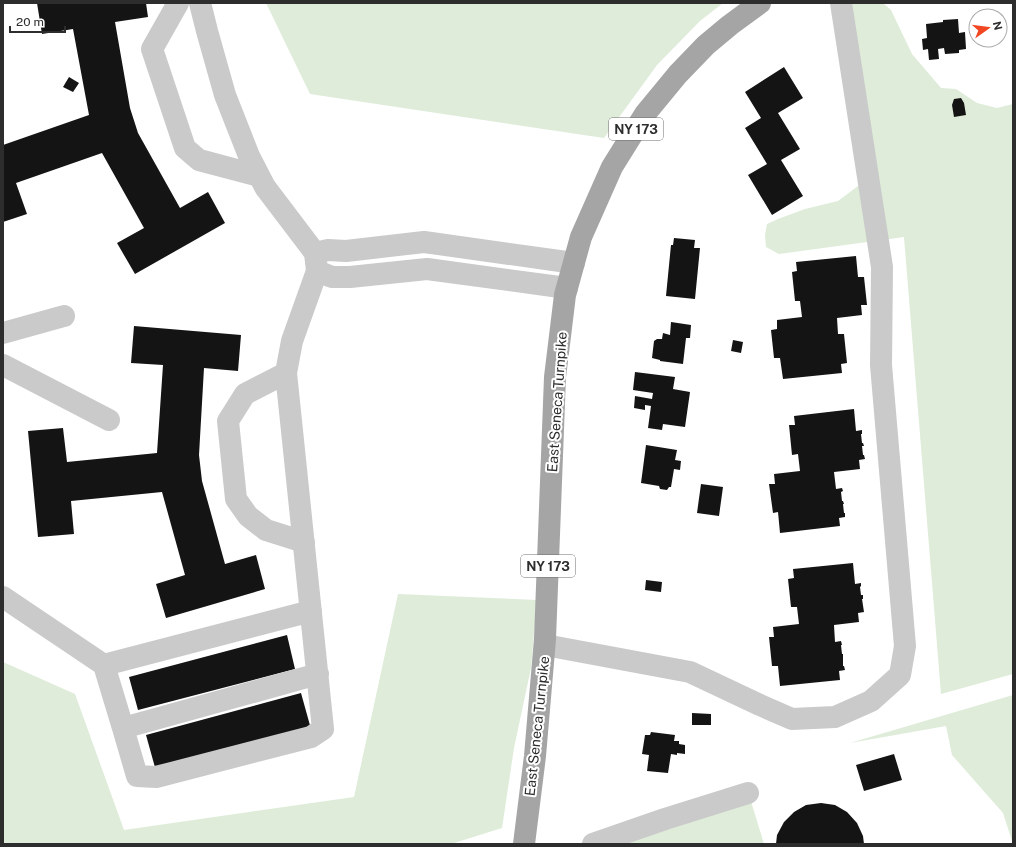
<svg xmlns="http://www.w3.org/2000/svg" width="1016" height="847" viewBox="0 0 1016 847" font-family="'Public Sans',sans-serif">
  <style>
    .green { fill: #deecd9 }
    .building { fill: #141414 }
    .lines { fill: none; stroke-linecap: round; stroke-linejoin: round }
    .minor { stroke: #cacaca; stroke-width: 22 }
    .major { stroke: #a5a5a5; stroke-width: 22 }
    .labels { text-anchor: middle; stroke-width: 4; stroke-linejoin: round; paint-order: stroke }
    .shield { fill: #fff; stroke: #6c6c6c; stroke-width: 1 }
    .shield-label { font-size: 13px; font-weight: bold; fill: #2d2d2d }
    .street-label { font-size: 14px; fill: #2d2d2d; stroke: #fff }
  </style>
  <rect width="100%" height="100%" fill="#fff"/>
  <path class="green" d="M266,3H723L700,21L657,65L604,138L310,94Z
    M848,3H883L891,10L912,54L941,88L956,89L977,103L997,108L1013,104V674L941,694L904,237L779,254L766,247L765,235L767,224L778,219L805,209L838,201L858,186L876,182Z
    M398,594L537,600L531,668L514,748L502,828L451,844H3V662L75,694L124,830L354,797Z
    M1013,695V844L1003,813L952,755L946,726L850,743Z
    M750,798L764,844H618Z"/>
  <path class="building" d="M37,3H146L148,17L115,22L130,108L138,133L180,208L208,192L225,223L135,274L117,243L144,228L102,153L16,183L27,214L3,222V145L89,115L73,29L42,34Z
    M958,19L959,33L965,32L966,49L959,50V53L945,54L944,48L938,49L939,59L929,60L928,49L923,50L922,39L927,38L926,24L943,22V20Z
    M784,67L803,98L778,113L800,149L781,160L803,196L772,215L748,175L767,164L745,128L761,118L745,92Z
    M69,77L79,83L73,92L63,87Z
    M961,98L964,103L966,115L954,117L952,105L954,99Z
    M674,238L695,240L694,248H700L695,299L666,296L671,245H673Z
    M856,256L858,277H864L867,305H861L862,315L837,318L838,334H844L847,363L841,364L842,373L783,379L780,358H774L771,330L777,329V320L802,317L800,301H795L792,272L797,271L796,262Z
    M671,322L691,325L690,338H686L683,364L660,361V360L652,358L654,341L657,339H662L663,333L670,335Z
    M134,326L241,335L238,371L204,368L199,455L202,481L225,564L256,555L265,589L166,618L156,584L185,575L162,492L71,501L74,534L38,537L28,431L63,428L67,462L157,453L163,365L131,363Z
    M733,340L743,342L741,353L731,351Z
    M635,372L675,377L673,389L690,392L685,427L663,424L662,430L648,428L651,406L645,405V410L634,408L635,396L652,399L653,393L633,390Z
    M854,409L856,431L862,430V434H861L862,443H863L864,446H862L863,455H864L865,459L859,460L860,469L834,472L836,489L842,488L843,491L841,492L842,501H843L844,504H843L844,513H845V517L839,518L840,526L780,533L778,512L773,513L769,484H775L774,474L800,471L798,454L792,455L789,425H795L794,416Z
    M646,445L677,450L675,460L681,461L680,470L674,469L671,487H669L667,490L660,489L659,486L641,483Z
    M701,484L723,487L719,516L697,513Z
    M853,563L855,584L861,583V586L860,587L861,595H863V599H862L864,612L858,613L859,622L834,625L835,642L841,641L842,645H841L842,654H843V666H844L845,670L839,671L840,680L780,686L778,666H772L769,637H774L773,627L799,624L797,607H791L788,579L794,578L793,569Z
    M646,580L662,582L661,592L645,590Z
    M287,635L295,669L138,710L129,677Z
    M301,693L311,729L156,771L146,735Z
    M692,713L711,714V725H692Z
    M651,732L675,735L674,741H679V744L685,745V754L677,753V755L671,754L668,773L647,771L649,755L642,754L645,735H650Z
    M894,754L902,780L864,791L856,765Z
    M821,803L835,805L847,812L857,823L863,836L864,844H776L777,835L784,822L794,812L806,805Z"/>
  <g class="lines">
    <path class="minor" d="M178,3L152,49L185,148L199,160L259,176
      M315,253L328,250L346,251L424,242L574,263
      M317,271L332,277H350L427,269L567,288
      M3,333L64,316
      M3,365L109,420
      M286,373L245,394L228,421L236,499L248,516L266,530L304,542
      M3,597L104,665L311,611
      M545,645L690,672L760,705L792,719L835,717L871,701L900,675L905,646L881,365L882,267L841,3
      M104,665L123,728L318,674
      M123,728L137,776L156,777L311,737L323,729L286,373L292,341L317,271L315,253L265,187L249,156L225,95L207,31L200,3
      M593,844L665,819L748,793"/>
    <path class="major" d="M524,844L535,756L545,639L555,377L565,295L581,237L612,167L645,114L678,74L706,45L730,25L760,3"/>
  </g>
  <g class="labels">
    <g class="shield">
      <rect x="609" y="118" width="54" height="22" rx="3"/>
      <rect x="521" y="555" width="54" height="22" rx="3"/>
    </g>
    <g class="shield-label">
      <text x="636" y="134">NY 173</text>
      <text x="548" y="571">NY 173</text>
    </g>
    <g class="street-label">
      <text transform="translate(557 402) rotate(-86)" y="5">East Seneca Turnpike</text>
      <text transform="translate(537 726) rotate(-84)" y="5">East Seneca Turnpike</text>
    </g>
  </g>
  <rect width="1016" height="847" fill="none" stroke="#2d2d2d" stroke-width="8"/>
  <g transform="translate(988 28) rotate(76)"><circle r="19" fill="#ffffff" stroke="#ababab"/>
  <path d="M0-3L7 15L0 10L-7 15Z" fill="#f14621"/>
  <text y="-6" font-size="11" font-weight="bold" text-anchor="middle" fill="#2d2d2d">N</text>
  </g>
  <path d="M10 26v6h55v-6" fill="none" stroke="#2d2d2d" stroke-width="2"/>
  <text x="16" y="26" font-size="12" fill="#2d2d2d" stroke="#ffffff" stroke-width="3" paint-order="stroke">20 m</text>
</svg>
